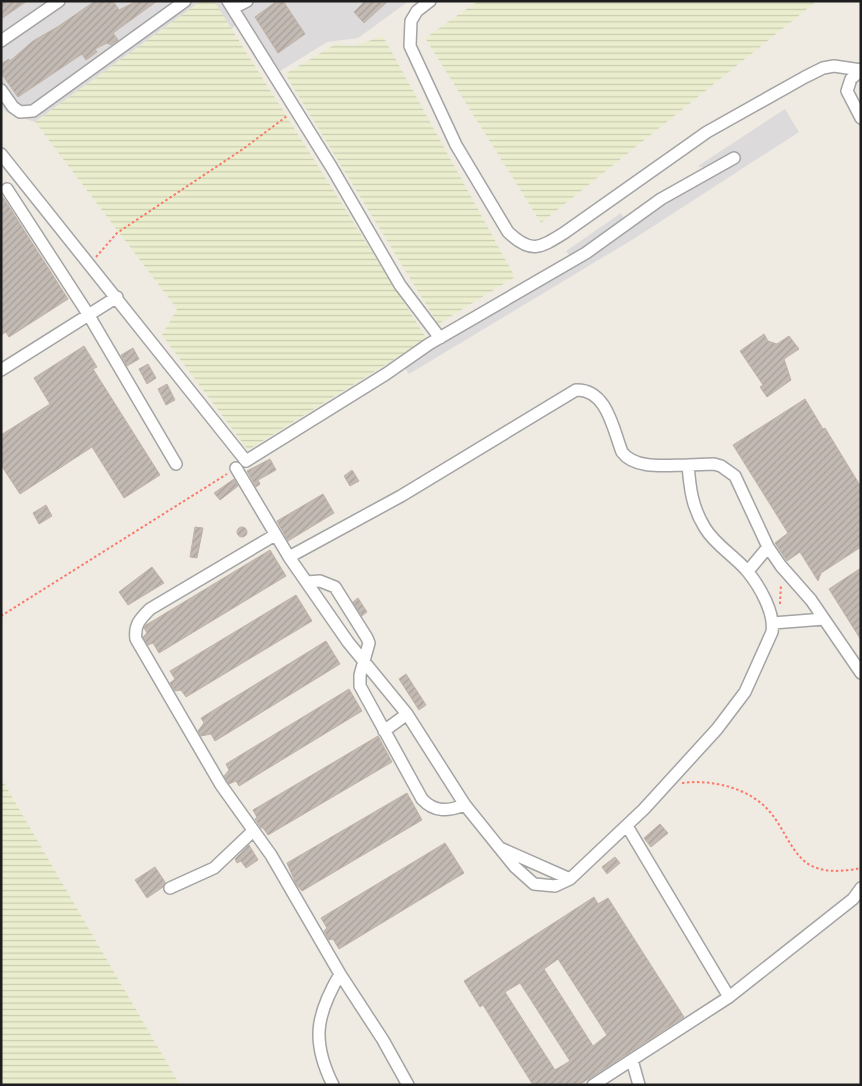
<svg xmlns="http://www.w3.org/2000/svg" width="862" height="1086" viewBox="0 0 862 1086" font-family="'DM Sans',sans-serif">
  <style>
    .residential { fill: #dcdada }
    .farmland { fill: url(#farmland-rules) }
    .building { fill: url(#building-hatch); stroke: #c0b2a6; fill-rule: evenodd }
    .lines { fill: none; stroke-linecap: round; stroke-linejoin: round }
    .minor-casing { stroke: #a4a4a4; stroke-width: 14 }
    .path { stroke: #fa7969; stroke-width: 2; stroke-dasharray: 2.5 2.5; stroke-linecap: butt }
    .minor { stroke: #fff; stroke-width: 11 }
  </style>
  <defs>
    <pattern id="farmland-rules" width="6" height="5" patternUnits="userSpaceOnUse" patternTransform="scale(1.25)"><rect width="6" height="5" fill="#ebeece"/><path d="M0 2.5h6" fill="none" stroke="#c9ccb0"/></pattern>
    <pattern id="building-hatch" width="6" height="6" patternUnits="userSpaceOnUse" patternTransform="scale(1.25)"><rect width="6" height="6" fill="#c3bab3"/><path d="M-1 1l2-2M0 6l6-6M5 7l2-2" fill="none" stroke="#a79f9a"/></pattern>
  </defs>
  <rect width="100%" height="100%" fill="#efebe3"/>
  <path class="residential" d="M1,1H201L35,122L6,112L1,105Z
    M214,1H409L358,38L327,42L277,73L245,19L231,29Z
    M785,109L799,132L635,238L409,374L403,365L706,169L698,166Z
    M621,213L626,222L572,259L566,251Z"/>
  <path class="farmland" d="M201,1H214L427,339L248,450L162,335L177,309L35,122Z
    M478,1H817L541,223L425,38Z
    M383,36L515,277L438,324L285,74L336,44L354,46Z
    M1,778L180,1085H1Z"/>
  <path class="building" d="M5,1H27L1,19V4Z
    M95,1H113L119,10L137,1H157L113,33L118,40L111,45L107,43L95,49L97,52L86,60L82,54L18,97L1,73V64L9,59L10,61L33,41L59,26Z
    M277,1H283L305,34L278,53L255,17Z
    M365,1H388L364,23L354,12Z
    M1,194L68,299L9,337L6,332L1,335Z
    M764,334L768,341L777,344L789,336L799,349L784,359L791,380L767,397L760,387L763,385L740,351Z
    M84,346L97,367L93,369L160,475L124,498L92,447L20,494L1,465V435L50,404L34,378Z
    M133,348L139,359L127,366L121,355Z
    M148,364L156,378L147,384L139,369Z
    M167,384L175,400L166,405L158,389Z
    M805,399L823,429L825,428L861,487V547L821,573L818,581L800,552L787,561L775,543L788,533L733,445Z
    M270,459L276,470L258,480L260,484L256,487L247,471Z
    M352,470L359,481L350,486L344,476Z
    M234,479L238,486L220,500L214,493Z
    M323,494L334,513L288,541L277,521Z
    M46,505L52,516L39,524L33,513Z
    M195,527L203,528L197,558L190,557Z
    M237 532a5 5 0 1 1 10 0a5 5 0 1 1-10 0Z
    M270,550L286,576L159,653L153,643L148,645L143,637L147,633L144,628L146,625Z
    M152,567L164,583L128,605L119,592Z
    M861,568V640L829,589Z
    M296,595L312,621L186,697L181,690L175,691L170,683L175,679L170,671Z
    M358,598L367,612L362,616L353,602Z
    M326,641L340,664L215,741L211,734L201,736L198,731L204,723L201,718Z
    M406,674L426,705L419,710L399,679Z
    M349,689L362,711L239,786L236,781L229,784L224,776L229,770L226,764Z
    M378,736L392,762L268,835L263,828H261L255,819L257,817L253,810Z
    M407,793L422,820L302,891L296,884L287,863Z
    M660,824L668,833L651,847L644,838Z
    M445,843L464,873L339,949L333,939L329,940L324,931L327,928L321,918Z
    M249,845L258,860L246,868L241,861L237,863L235,859Z
    M615,857L620,863L607,874L602,867Z
    M155,867L165,882L163,887L147,898L135,880Z
    M594,897L598,904L608,898L684,1017L579,1085H533L483,1005L480,1007L464,981ZM558,959L607,1035L593,1046L544,969ZM520,983L570,1061L555,1070L505,992Z"/>
  <g class="lines">
    <g class="minor-casing">
      <path id="minor" d="M228,1L332,168L400,285L440,338
        M430,1L417,11L411,21L410,46L456,145L508,232C531,254 540,248 564,233L707,132L805,77L823,68L834,66L861,70
        M233,8L247,1
        M1,41L59,1
        M861,70L851,79L847,91L861,118
        M1,90L13,107L20,112L33,111L185,1
        M1,154L246,461L386,374L429,344L586,253L661,199L734,158
        M7,189L88,314L176,464
        M1,370L117,297
        M236,468L289,557L401,496L576,390C607,389 613,429 622,452C635,470 668,465 688,465
        M275,535L150,609C140,619 134,625 136,639L221,785L271,855L340,974L383,1040L408,1085
        M289,557L348,642L407,714L465,805L515,867L534,884L555,886L570,879L644,809L717,729L745,692L772,632C775,613 760,587 748,572C735,556 716,546 705,528C692,507 690,489 688,465L714,464L721,466L735,476L768,547L781,566L811,600L861,673
        M748,571L768,547
        M307,582L320,581L335,587L367,638L369,643L360,675V686L422,799C435,813 448,811 465,805
        M773,623L824,619
        M384,731L407,714
        M627,826L729,997
        M500,848L570,879
        M170,888L214,868L253,831
        M632,1060L639,1085
        M333,1085C311,1041 316,1015 340,974
        M593,1085L729,997L853,899L861,888"/>
    </g>
    <path class="path" d="M96,257L117,233L243,149L287,116
      M780,604L781,584
      M1,616L227,474
      M682,783C712,779 750,788 770,812C782,826 789,846 802,859C817,874 842,872 861,868"/>
    <use href="#minor" class="minor"/>
  </g>
  <rect width="862" height="1086" fill="none" stroke="#1d1d1d" stroke-width="5"/>
</svg>
